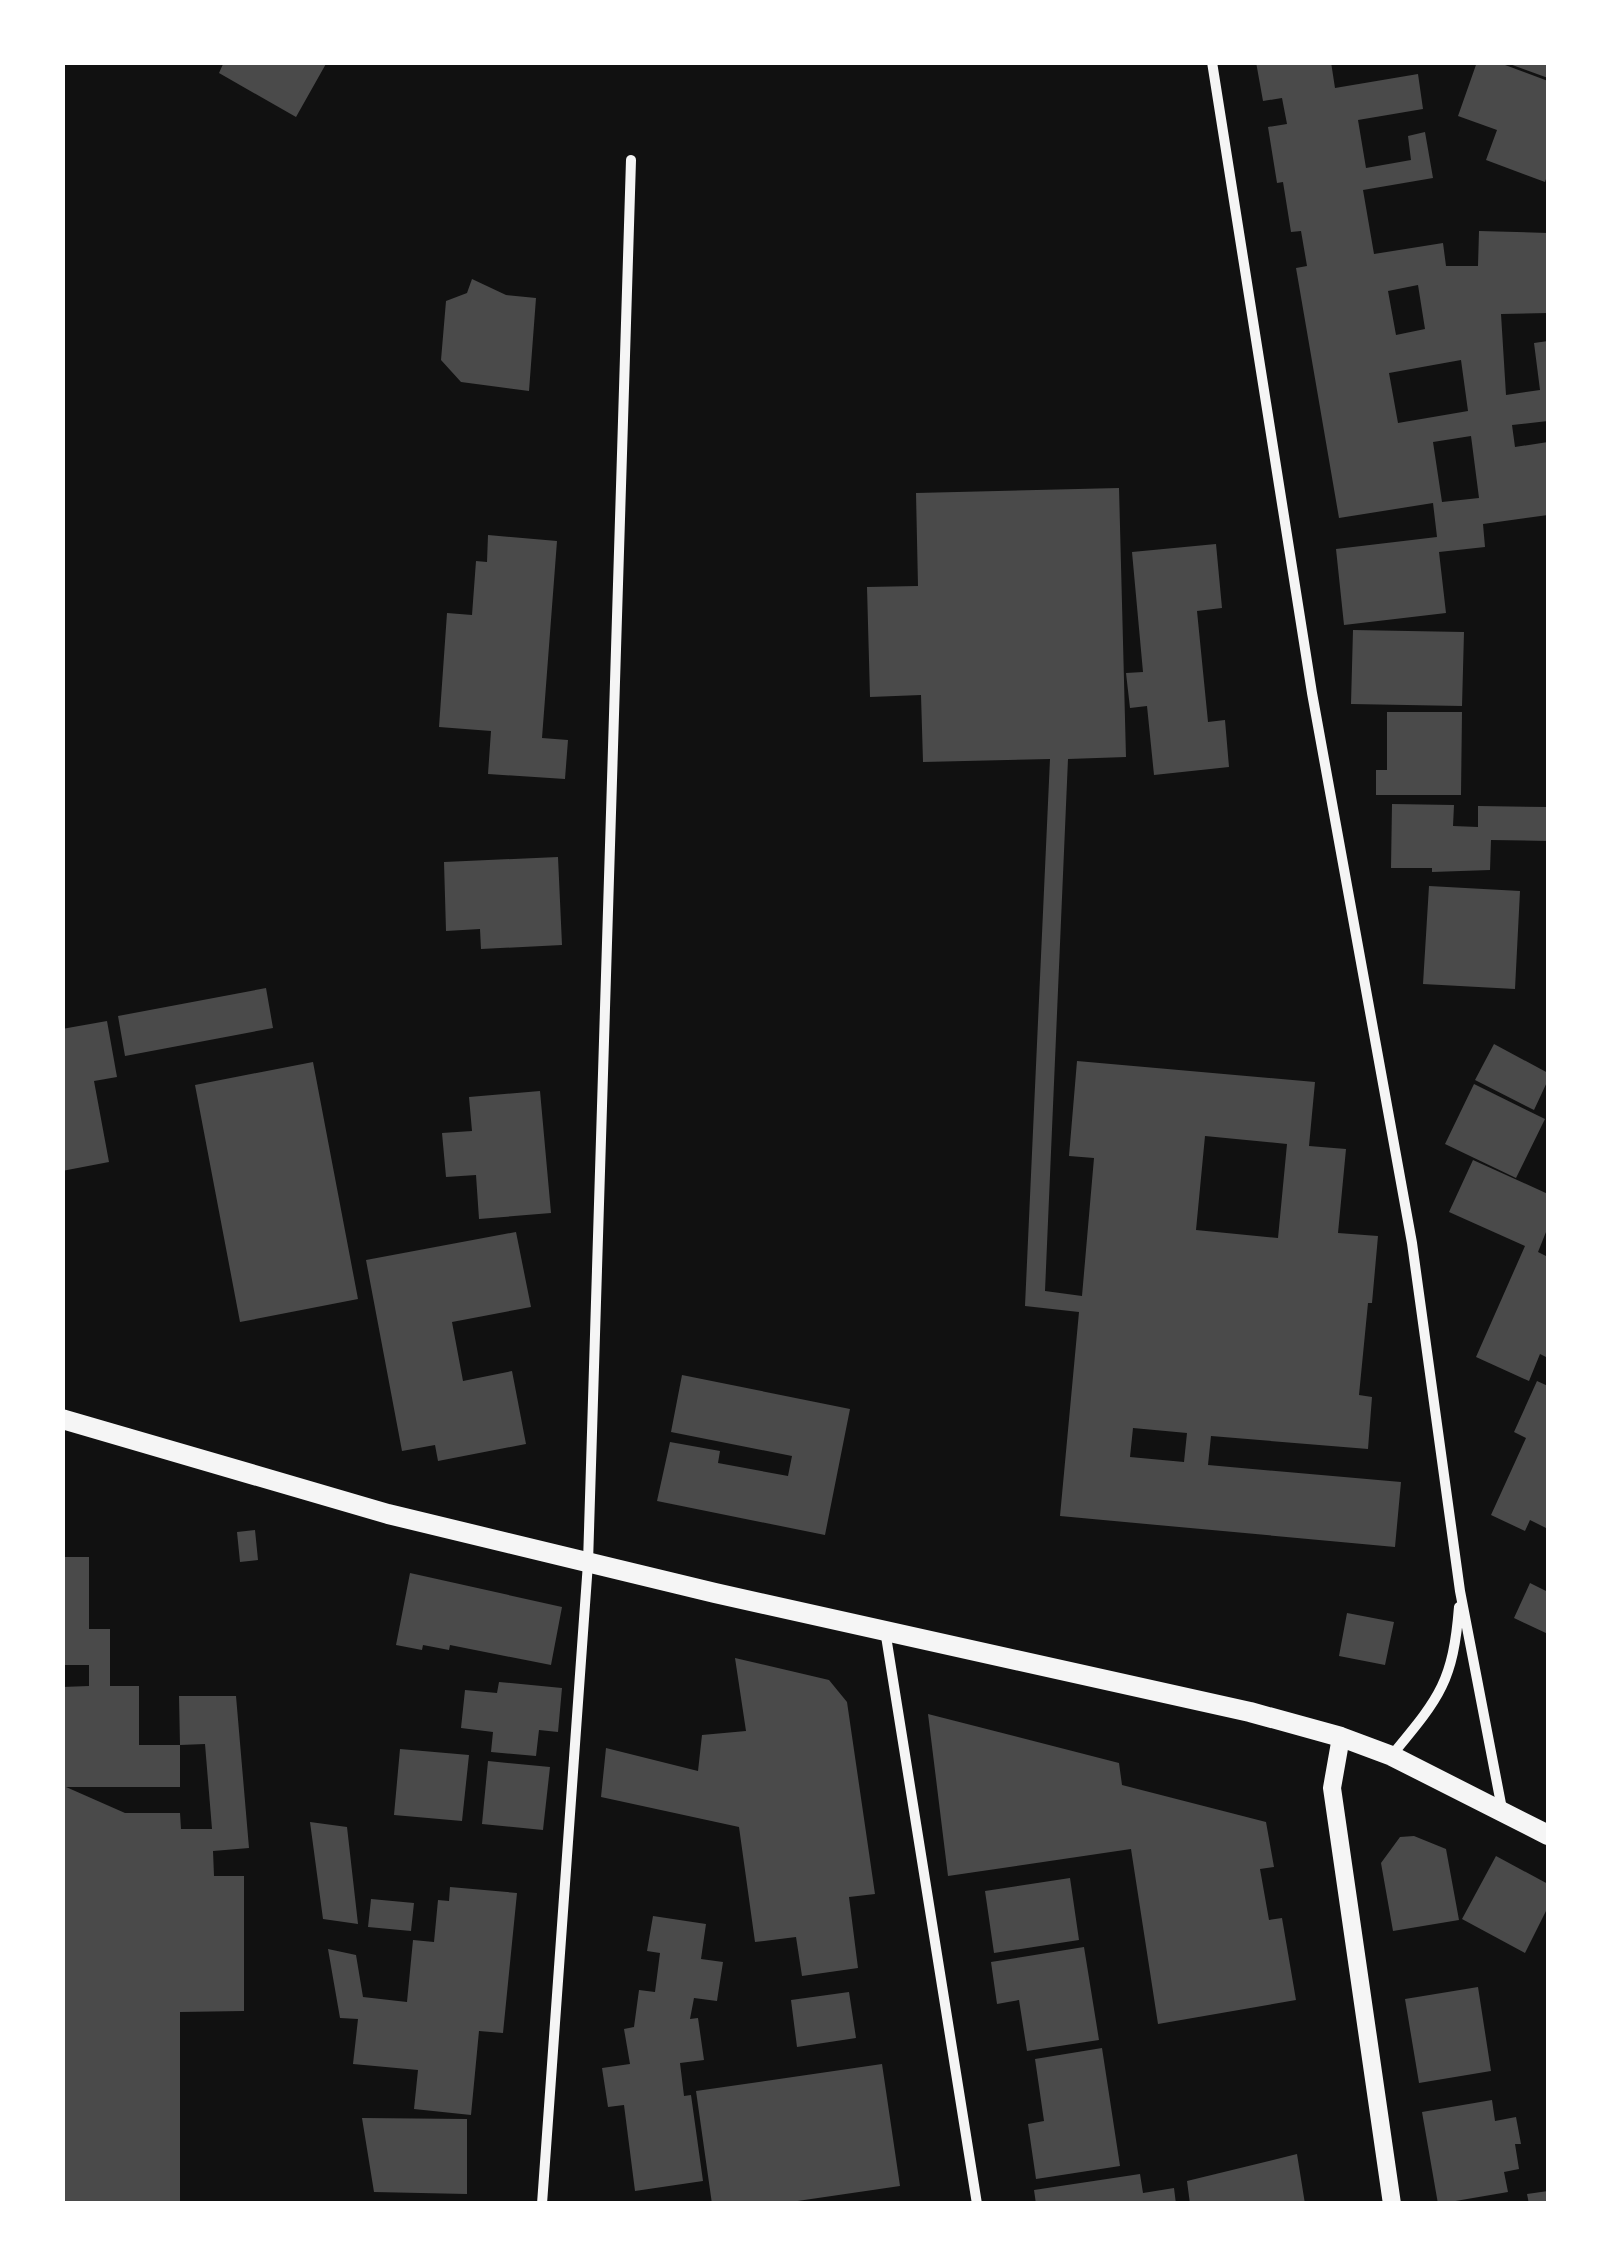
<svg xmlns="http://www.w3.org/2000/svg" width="1611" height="2266" viewBox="0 0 1611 2266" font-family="'Source Serif 4',serif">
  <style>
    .building { fill: #4a4a4a; fill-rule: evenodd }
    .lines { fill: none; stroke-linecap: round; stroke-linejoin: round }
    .minor { stroke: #f5f5f5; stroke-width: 10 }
    .tertiary { stroke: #f5f5f5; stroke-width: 18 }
    .secondary { stroke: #f5f5f5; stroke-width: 20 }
  </style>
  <rect width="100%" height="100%" fill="#111"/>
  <path class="building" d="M224,62H327L296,117L219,73Z
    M1256,62H1331L1335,88L1418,74L1423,109L1358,120L1366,168L1411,160L1408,136L1425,132L1433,178L1363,190L1374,254L1443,243L1446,266H1478L1479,231L1548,233V313L1501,314L1506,395L1540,390L1534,343L1548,341V421L1512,425L1515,447L1548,442V515L1483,524L1485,547L1439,552L1446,613L1344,625L1336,549L1437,537L1433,503L1339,518L1296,268L1307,266L1301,231L1291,232L1283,182L1277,183L1268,127L1287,124L1282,98L1263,101ZM1418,285L1425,329L1396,335L1388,291ZM1461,360L1468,411L1398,423L1389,373ZM1471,436L1479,498L1442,502L1433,442Z
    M1477,62H1497L1548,81V173L1545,182L1486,160L1497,130L1458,116Z
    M1548,62V78L1507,63V62Z
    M472,279L506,295L536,298L529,391L461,382L441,360L446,301L467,293Z
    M1119,488L1126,757L1068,759L1045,1291L1082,1296L1094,1158L1069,1156L1077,1061L1315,1082L1309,1146L1346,1149L1338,1233L1378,1236L1372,1303H1368L1359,1395L1372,1397L1368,1449L1211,1436L1208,1465L1401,1482L1395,1547L1060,1516L1079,1312L1025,1306L1050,759L923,762L921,695L870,697L867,587L918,586L916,493ZM1205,1136L1287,1144L1278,1238L1196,1230ZM1133,1428L1187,1433L1184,1462L1130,1457Z
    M488,535L557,541L542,738L568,740L565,779L488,774L491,731L439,727L447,613L472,615L476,561L487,562Z
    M1216,544L1222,608L1197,611L1208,722L1225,720L1229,767L1154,775L1147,706L1130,708L1126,673L1143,672L1132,552Z
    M1353,630L1464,632L1462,706L1351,704Z
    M1387,712H1462L1461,795H1376V770H1387Z
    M1392,804L1454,805L1453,826L1478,827V806L1548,807V841L1491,840L1490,870L1432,872V868H1391Z
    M558,857L562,945L481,949L480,929L446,931L444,862Z
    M1429,886L1520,891L1515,989L1423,984Z
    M266,988L273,1028L125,1056L118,1016Z
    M107,1021L117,1077L94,1081L109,1162L62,1171V1029Z
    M1494,1044L1548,1073V1080L1534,1110L1475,1080Z
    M313,1062L358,1299L240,1322L195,1085Z
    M1474,1084L1545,1119L1516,1178L1445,1144Z
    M540,1091L551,1213L479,1219L476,1175L446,1177L442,1133L472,1131L469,1097Z
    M1473,1160L1548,1194V1227L1538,1252L1548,1257V1358L1540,1354L1529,1381L1476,1357L1525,1246L1449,1212Z
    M516,1232L531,1307L452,1322L463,1381L512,1371L526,1444L438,1461L435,1445L402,1451L366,1260Z
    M682,1375L850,1409L825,1535L657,1501L670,1442L720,1451L718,1463L788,1476L792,1456L671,1432Z
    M1537,1381L1548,1386V1529L1530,1520L1525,1531L1491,1515L1526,1438L1514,1432Z
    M255,1530L258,1560L240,1562L237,1532Z
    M62,1557H89V1629H110V1686H139V1745H180L179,1696H236L249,1848L213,1851L214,1876H244V2011L180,2012V2204H62V1687L89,1686V1665H62ZM205,1744L212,1829H181L180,1813H125L66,1787H180V1745Z
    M410,1573L562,1607L551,1665L450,1645L449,1650L423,1645L422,1650L396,1645Z
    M1530,1583L1548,1592V1634L1514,1618Z
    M1347,1613L1394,1622L1385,1665L1339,1656Z
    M735,1658L829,1680L847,1702L875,1894L849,1897L858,1968L802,1976L796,1937L755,1942L739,1827L601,1797L606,1748L698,1771L702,1735L746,1731Z
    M499,1682L562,1688L558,1732L539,1730L536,1756L491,1752L493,1732L461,1728L465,1690L497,1693Z
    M928,1714L1119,1763L1122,1785L1266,1822L1274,1867L1260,1869L1269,1920L1282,1918L1296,2000L1158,2024L1131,1849L948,1876Z
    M400,1749L469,1755L462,1821L394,1815Z
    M488,1761L550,1767L543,1830L482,1824Z
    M310,1822L347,1827L358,1924L323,1919Z
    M1414,1836L1446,1849L1459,1920L1393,1931L1381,1863L1400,1837Z
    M1496,1856L1548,1884V1907L1525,1953L1462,1919Z
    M1070,1878L1079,1940L994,1953L985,1891Z
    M450,1887L517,1893L503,2033L479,2031L471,2115L414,2109L418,2070L353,2064L358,2019L340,2018L328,1949L356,1955L363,1997L407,2002L413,1940L434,1942L438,1900L449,1901Z
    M371,1899L414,1903L411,1931L368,1927Z
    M653,1916L706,1924L701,1959L723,1962L717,2001L694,1998L690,2019L698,2018L704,2060L680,2063L684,2096L691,2095L703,2181L635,2191L624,2105L608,2107L602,2068L630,2064L624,2029L634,2027L639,1990L655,1992L660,1953L647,1951Z
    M1084,1947L1099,2040L1027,2051L1019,2000L997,2004L991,1962Z
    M1478,1987L1491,2071L1419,2083L1405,1999Z
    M849,1992L856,2038L797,2047L791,2000Z
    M1102,2048L1120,2166L1036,2179L1028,2124L1044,2121L1035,2059Z
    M882,2064L900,2186L777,2204H712L696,2091Z
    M1492,2100L1495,2121L1516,2117L1521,2144H1515L1519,2169L1504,2172L1508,2192L1438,2204L1422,2112Z
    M362,2118L467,2119V2194L374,2192Z
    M1297,2154L1305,2204H1190L1187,2181Z
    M1140,2174L1143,2193L1174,2188L1176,2204H1036L1034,2190Z
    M1548,2191V2204H1529L1527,2194Z"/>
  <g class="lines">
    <path class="minor" d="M1212,62L1312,693L1412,1243L1460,1591L1502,1809
      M885,1630L977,2204
      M1392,1755C1439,1698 1453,1683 1459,1607
      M542,2204L588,1563L631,160"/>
    <path class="tertiary" d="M1341,1737L1332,1788L1392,2204"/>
    <path class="secondary" d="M62,1419L388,1514L715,1593L1250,1712L1341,1737L1392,1756L1548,1835"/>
  </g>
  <rect width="1611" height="2266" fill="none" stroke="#ffffff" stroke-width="130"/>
</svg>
